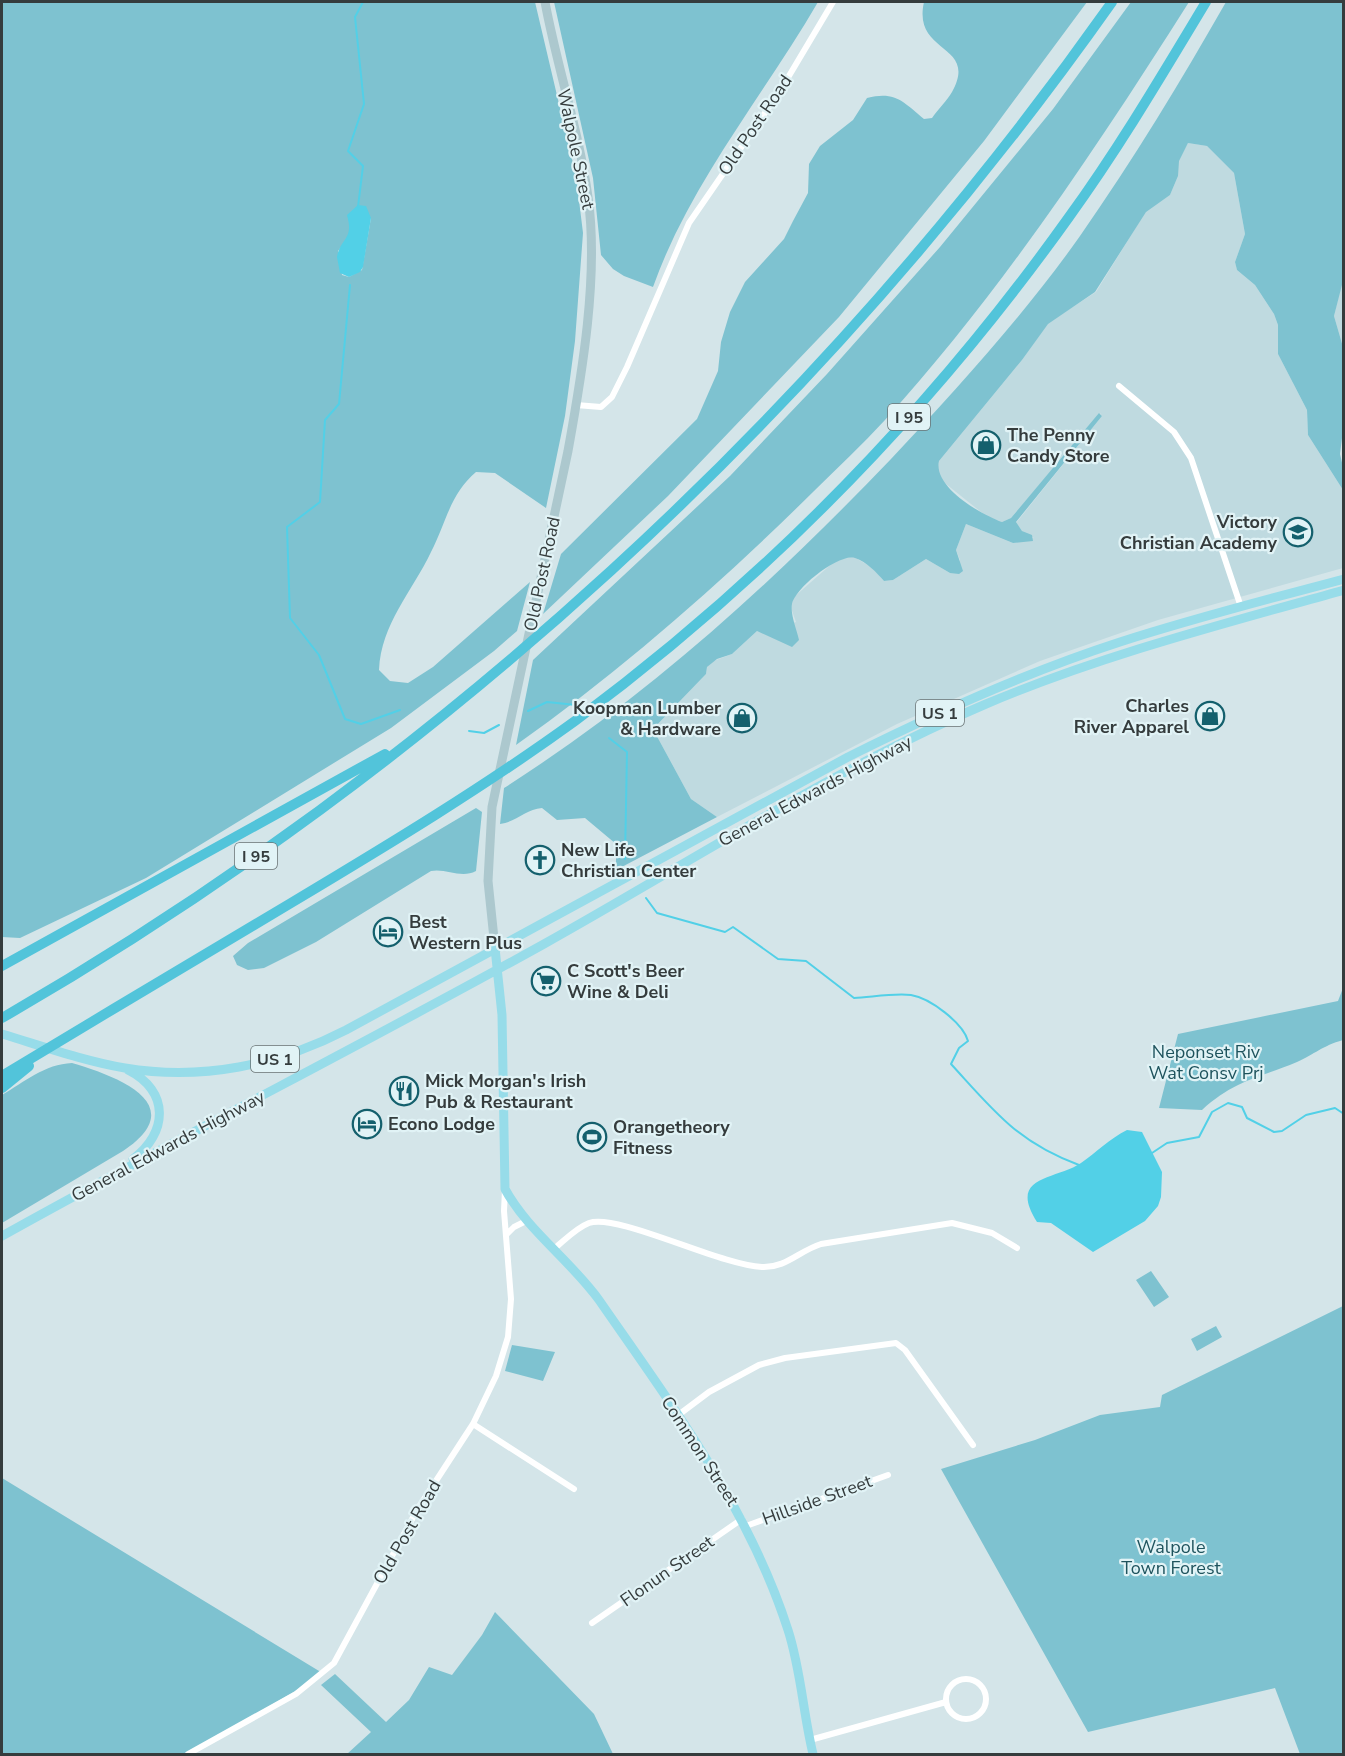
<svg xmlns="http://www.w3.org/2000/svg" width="1345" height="1756" viewBox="0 0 1345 1756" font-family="'Nunito Sans',sans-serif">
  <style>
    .built { fill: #bfdae0 }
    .green { fill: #7ec2d0; fill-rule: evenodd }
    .water { fill: #52d0e7 }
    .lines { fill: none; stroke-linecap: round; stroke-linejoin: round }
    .stream { stroke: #52d0e7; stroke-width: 2 }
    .minor { stroke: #fff; stroke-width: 6 }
    .secondary { stroke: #acc8ce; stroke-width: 9 }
    .primary { stroke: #97dce9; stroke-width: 9 }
    .motorway { stroke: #52c4da; stroke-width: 10 }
    .labels { text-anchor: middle; stroke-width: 4.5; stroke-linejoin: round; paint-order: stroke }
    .shield { fill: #e1f3f6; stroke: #697374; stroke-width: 1.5 }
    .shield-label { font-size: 16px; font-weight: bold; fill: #353c3d }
    .street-label { font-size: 18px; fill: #353c3d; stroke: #e1f3f6 }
    .poi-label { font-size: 18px; font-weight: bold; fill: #353c3d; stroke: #e1f3f6; text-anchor: start }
    .park-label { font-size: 18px; fill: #1e535d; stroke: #e1f3f6 }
  </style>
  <rect width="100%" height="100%" fill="#d4e5e9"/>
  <path class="built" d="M1188,143L1207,146L1234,173L1245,234L1235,262L1237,270L1255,285L1274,314L1278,325V354L1307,410L1308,435L1343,490V568L1158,620L1040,661L897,724L717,817L691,799L653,729L706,674L707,667L711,662L732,654L757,631L767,633L796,622L791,608L794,597L836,560L854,557L873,568L884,581L893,580L926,559L950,573L960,560L956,550L966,524L1013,543L1034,538L1022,531L1016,523L1102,416L1100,413L1011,518L1002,522L986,516L941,480L937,471L939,461L1022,360L1048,323L1096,292L1146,211L1170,195L1178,176V161Z
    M1343,277V347L1334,316Z"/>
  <path class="green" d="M2,2H535L576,176L583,233L575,341L565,416L546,508L495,473L476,472C450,494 446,523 431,552C412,592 381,624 379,670L390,681L408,683L433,667L530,582L517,631L494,651L391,728L146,878L20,938L2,937ZM371,218L362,270L349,277L342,275L338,251C345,242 354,231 349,219Z
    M554,2H818C764,95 689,185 653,287L624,276L613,269L601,255L593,178Z
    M924,2H1087L984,141L839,317L668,496L543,614L561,554L697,419L718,371L721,342L730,312L745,282L784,239L793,221L808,193L809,164L820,146L853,120L867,98C896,91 903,102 924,119L932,118C938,109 947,101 952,92C979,43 912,55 924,2Z
    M1131,2H1189C1097,147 1001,292 885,420C862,445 837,468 813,492C721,583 622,670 516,745L533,660L730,476L827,374L940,247L1053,109Z
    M1226,2H1343L1344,277L1334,316L1343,347L1344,422L1340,454L1343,467V490L1308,435L1307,410L1278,354V325L1274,314L1255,285L1237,270L1235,262L1245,234L1234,173L1207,146L1188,143L1179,161L1178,176L1170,195L1146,212L1095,292L1048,324L1022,360L939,461C933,487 980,514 1002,522L1011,518L1099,413L1102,416L1016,522L1022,531L1032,535L1033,541L1013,543L966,524L956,550L963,571L959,574L950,573L926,559L893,580L884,581C876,572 867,562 855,558C839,553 795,588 792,604C790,614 797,630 799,640L792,647L757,631L732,654L717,659L707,667L706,674L653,729L691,799L717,817L616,870V844L585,818L557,820L542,808C526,809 516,822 500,824L504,788C651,694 771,584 891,459C957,389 1025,314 1080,236C1133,160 1181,81 1226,2Z
    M476,808L482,812L476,871C461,879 446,868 431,871L316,942L264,968L248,970L237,965L233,956L248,943Z
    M1343,988V1040C1322,1046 1315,1054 1297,1062C1259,1078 1235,1080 1202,1110L1159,1108L1178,1034L1338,1001Z
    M72,1063C116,1076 193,1104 123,1151L2,1223V1095C24,1082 45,1064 72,1063Z
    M1151,1271L1169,1297L1154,1307L1136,1280Z
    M1343,1306V1754H1300L1275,1688L1088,1732L941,1469L1035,1440L1100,1415L1160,1407L1162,1395Z
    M1216,1326L1222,1337L1197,1351L1191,1339Z
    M512,1345L555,1352L543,1381L505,1371Z
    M2,1479V1478L324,1674L188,1754H2Z
    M495,1612L594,1714L613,1754H347L371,1732L321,1685L335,1674L386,1722L409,1700L429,1667L452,1675L482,1635Z"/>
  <path class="water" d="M358,205L366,206L371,218L363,267L360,272L349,277L340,273L337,257C341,237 354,240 347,215Z
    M1127,1130L1142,1132L1162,1172L1161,1197L1158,1206L1145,1221L1093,1252L1051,1223L1037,1222C1007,1175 1056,1180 1081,1163C1097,1152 1109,1139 1127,1130Z"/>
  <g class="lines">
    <path class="stream" d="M358,207L363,166L348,151L364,104L355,17L363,2
      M350,285L339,404L325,420L320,502L287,527L290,618L319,655L345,719L361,724L400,710
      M528,711L547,702L576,705
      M469,731L484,733L499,725
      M609,738L627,752L625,859
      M646,898L657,913L725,932L733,927L778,959L806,961L854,998C872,997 894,993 911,995C930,998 963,1023 968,1041L959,1048L951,1064C994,1111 1017,1142 1079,1165
      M1152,1153L1167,1143L1199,1137L1212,1112L1228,1103L1242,1107L1247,1118L1274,1132L1282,1131L1306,1115L1335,1108L1344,1114"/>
    <path class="minor" d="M1119,386L1174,432L1191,458L1241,607
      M576,405L601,407L612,397L627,367L689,223L780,91L833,2
      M506,1235L514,1227L528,1220
      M555,1248C565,1240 576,1228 589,1223C618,1213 719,1265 762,1267C786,1268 799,1251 821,1244L952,1223L992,1233L1017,1248
      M677,1416L709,1392L759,1365L785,1358L896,1343L905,1350L973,1445
      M473,1424L574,1489
      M746,1526L888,1475
      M592,1623L742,1519
      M946 1699a20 20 0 1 1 40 0a20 20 0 1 1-40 0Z
      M810,1740L946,1702
      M188,1754L296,1694L334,1663L417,1510L473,1424L496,1376L508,1337L511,1299L504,1211L505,1190"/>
    <path class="secondary" d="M495,948L488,881L492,807L568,451C582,374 599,275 588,197C579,131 557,67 545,2"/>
    <path class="primary" d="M495,948L502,1015L505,1189C527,1230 571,1261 599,1300C671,1404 749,1508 788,1630C801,1670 803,1713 813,1754
      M2,1034C42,1046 84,1061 125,1068C202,1081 278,1065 346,1030L848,757C936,713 1027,672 1120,642C1194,618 1269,599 1344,579
      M128,1070C170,1091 168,1133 133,1159
      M2,1236C181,1136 364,1044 544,944C691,862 831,770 986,704C1102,655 1223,624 1344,590"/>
    <path class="motorway" d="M2,966L385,754
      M2,1018C440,765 820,415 1112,2
      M2,1076C98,1018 195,960 291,903C388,845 484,787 575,721C765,580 932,409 1069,217C1119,148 1162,75 1206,2
      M2,1088L29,1066"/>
  </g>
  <defs>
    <g id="shop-ring" transform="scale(1.5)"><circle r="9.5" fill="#e1f3f6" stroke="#14606d" stroke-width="1.5"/><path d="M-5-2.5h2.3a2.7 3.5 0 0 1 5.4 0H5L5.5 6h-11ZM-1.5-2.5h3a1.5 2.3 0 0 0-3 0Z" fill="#14606d"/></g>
    <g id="school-ring" transform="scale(1.5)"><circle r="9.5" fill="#e1f3f6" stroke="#14606d" stroke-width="1.5"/><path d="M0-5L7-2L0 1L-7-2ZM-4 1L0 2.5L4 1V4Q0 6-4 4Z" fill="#14606d"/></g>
    <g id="church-ring" transform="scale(1.5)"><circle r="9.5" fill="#e1f3f6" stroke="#14606d" stroke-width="1.5"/><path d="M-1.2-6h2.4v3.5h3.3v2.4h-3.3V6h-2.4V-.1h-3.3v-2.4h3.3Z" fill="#14606d"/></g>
    <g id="hotel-ring" transform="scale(1.5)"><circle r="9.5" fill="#e1f3f6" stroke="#14606d" stroke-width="1.5"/><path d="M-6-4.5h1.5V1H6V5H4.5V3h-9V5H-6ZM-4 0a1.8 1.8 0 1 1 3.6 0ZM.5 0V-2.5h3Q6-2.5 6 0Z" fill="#14606d"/></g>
    <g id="supermarket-ring" transform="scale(1.5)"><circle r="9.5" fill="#e1f3f6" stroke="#14606d" stroke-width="1.5"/><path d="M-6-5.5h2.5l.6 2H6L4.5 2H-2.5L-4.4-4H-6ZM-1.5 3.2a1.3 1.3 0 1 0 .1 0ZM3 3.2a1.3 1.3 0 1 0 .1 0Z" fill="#14606d"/></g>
    <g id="restaurant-ring" transform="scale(1.5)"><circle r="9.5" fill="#e1f3f6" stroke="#14606d" stroke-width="1.5"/><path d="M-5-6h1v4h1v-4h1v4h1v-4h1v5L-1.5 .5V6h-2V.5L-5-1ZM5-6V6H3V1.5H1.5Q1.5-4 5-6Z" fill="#14606d"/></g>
    <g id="stadium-ring" transform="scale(1.5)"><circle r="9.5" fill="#e1f3f6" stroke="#14606d" stroke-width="1.5"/><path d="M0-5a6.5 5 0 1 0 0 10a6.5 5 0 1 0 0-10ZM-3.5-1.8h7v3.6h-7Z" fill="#14606d"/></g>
  </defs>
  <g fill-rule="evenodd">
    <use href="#shop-ring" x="986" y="445"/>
    <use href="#school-ring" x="1298" y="532"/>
    <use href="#shop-ring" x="1210" y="716"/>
    <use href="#shop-ring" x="742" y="718"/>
    <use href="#church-ring" x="540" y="860"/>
    <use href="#hotel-ring" x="388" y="932"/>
    <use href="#supermarket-ring" x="546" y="981"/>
    <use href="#restaurant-ring" x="404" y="1091"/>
    <use href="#hotel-ring" x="367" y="1124"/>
    <use href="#stadium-ring" x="592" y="1137"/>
  </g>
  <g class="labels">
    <g class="shield">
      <rect x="888" y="404" width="42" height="26" rx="4.5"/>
      <rect x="916" y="700" width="48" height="26" rx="4.5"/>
      <rect x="235" y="843" width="42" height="26" rx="4.5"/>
      <rect x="251" y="1046" width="48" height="26" rx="4.5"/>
    </g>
    <g class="shield-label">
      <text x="909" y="423">I 95</text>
      <text x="940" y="719">US 1</text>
      <text x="256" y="862">I 95</text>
      <text x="275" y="1065">US 1</text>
    </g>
    <g class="street-label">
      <text transform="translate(755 125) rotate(-56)" y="6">Old Post Road</text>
      <text transform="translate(576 149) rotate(78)" y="6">Walpole Street</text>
      <text transform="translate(542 574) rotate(-78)" y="6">Old Post Road</text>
      <text transform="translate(815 791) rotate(-28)" y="6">General Edwards Highway</text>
      <text transform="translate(168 1146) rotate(-28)" y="6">General Edwards Highway</text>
      <text transform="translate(700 1451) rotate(57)" y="6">Common Street</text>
      <text transform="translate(817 1500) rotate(-20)" y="6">Hillside Street</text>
      <text transform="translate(407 1532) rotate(-60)" y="6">Old Post Road</text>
      <text transform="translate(667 1571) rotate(-35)" y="6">Flonun Street</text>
    </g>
    <g class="poi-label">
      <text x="1007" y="441">The Penny<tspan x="1007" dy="21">Candy Store</tspan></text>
      <text x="1277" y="528" text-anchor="end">Victory<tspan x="1277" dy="21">Christian Academy</tspan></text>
      <text x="1189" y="712" text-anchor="end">Charles<tspan x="1189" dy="21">River Apparel</tspan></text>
      <text x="721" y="714" text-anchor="end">Koopman Lumber<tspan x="721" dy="21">&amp; Hardware</tspan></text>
      <text x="561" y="856">New Life<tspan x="561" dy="21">Christian Center</tspan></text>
      <text x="409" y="928">Best<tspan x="409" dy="21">Western Plus</tspan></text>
      <text x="567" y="977">C Scott's Beer<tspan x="567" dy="21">Wine &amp; Deli</tspan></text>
      <text x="425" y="1087">Mick Morgan's Irish<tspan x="425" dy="21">Pub &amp; Restaurant</tspan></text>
      <text x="388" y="1130">Econo Lodge</text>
      <text x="613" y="1133">Orangetheory<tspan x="613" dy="21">Fitness</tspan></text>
    </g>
    <g class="park-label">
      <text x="1206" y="1058">Neponset Riv<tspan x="1206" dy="21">Wat Consv Prj</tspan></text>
      <text x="1171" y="1553">Walpole<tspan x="1171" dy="21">Town Forest</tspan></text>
    </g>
  </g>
  <rect width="1345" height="1756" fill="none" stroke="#353c3d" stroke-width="6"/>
</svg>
